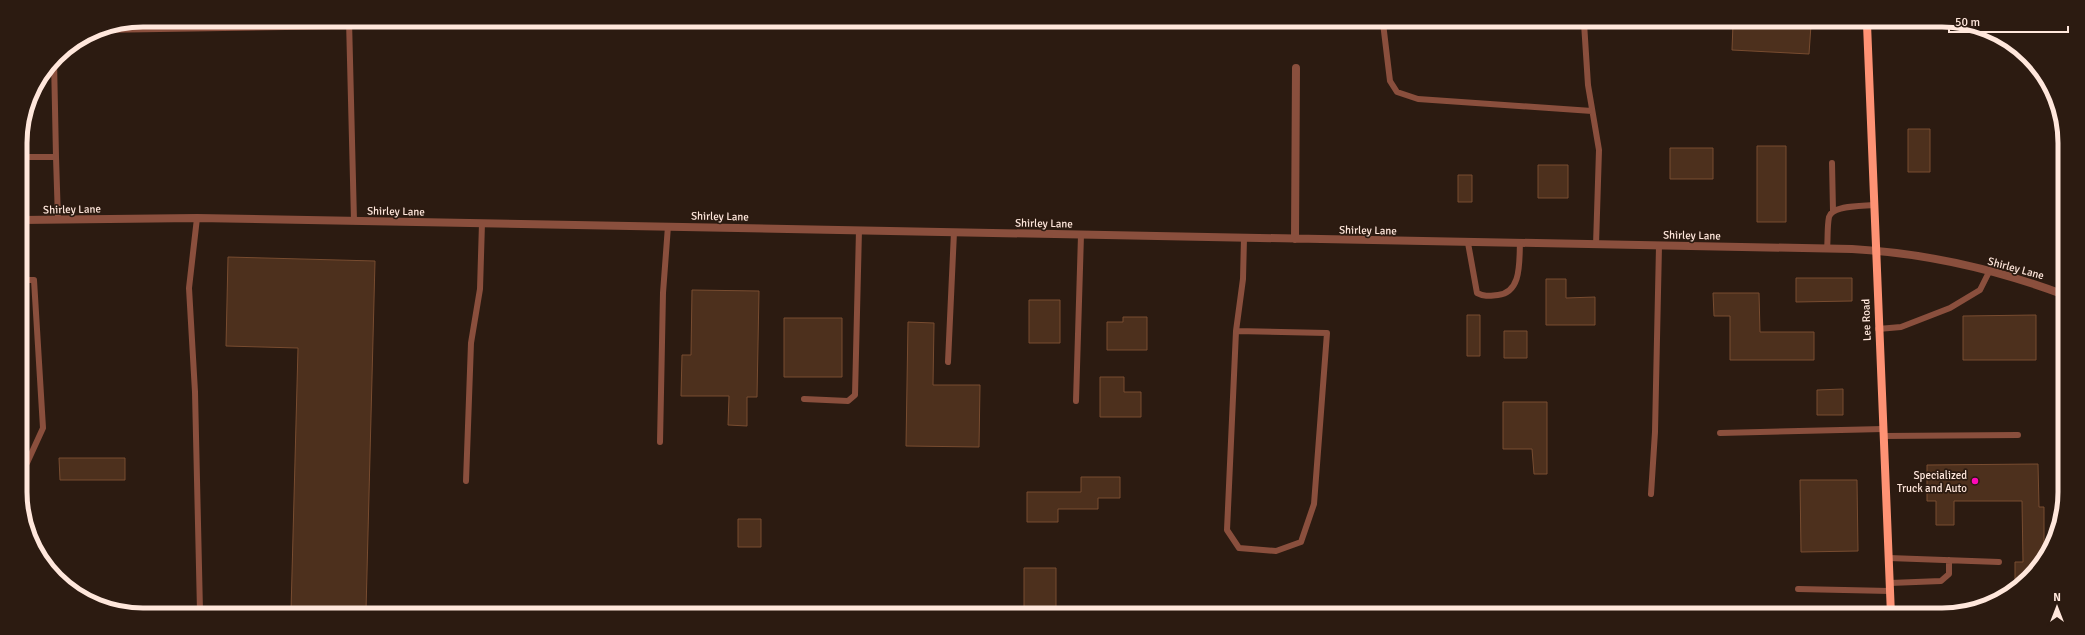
<svg xmlns="http://www.w3.org/2000/svg" width="2085" height="635" viewBox="0 0 2085 635" font-family="Signika,sans-serif">
  <style>
    .building { fill: #4d301d; stroke: #784c30 }
    .lines { fill: none; stroke-linecap: round; stroke-linejoin: round }
    .service { stroke: #8a4f3d; stroke-width: 6 }
    .minor { stroke: #8a4f3d; stroke-width: 8 }
    .secondary { stroke: #fe9274; stroke-width: 8 }
    .poi-dot { fill: #fe09b7; stroke: #2c1b11; stroke-width: 1.5 }
    .labels { text-anchor: middle; stroke-width: 3.5; stroke-linejoin: round; paint-order: stroke }
    .street-label { font-size: 11px; fill: #ffe7dc; stroke: #2c1b11 }
    .poi-label { font-size: 11px; fill: #ffe7dc; stroke: #2c1b11; text-anchor: end }
    .rim { fill: none; stroke: #ffe7dc; stroke-width: 5 }
  </style>
  <rect width="100%" height="100%" fill="#2c1b11"/>
  <path class="building" d="M1733,24L1811,25L1809,54L1732,50Z
    M1908,129H1930V172H1908Z
    M1757,146H1786V222H1757Z
    M1670,148H1713V179H1670Z
    M1538,165H1568V198H1538Z
    M1458,175H1472V202H1458Z
    M228,257L375,261L366,611H291L298,348L226,346Z
    M1796,278H1852V301L1796,302Z
    M1546,279H1566V298L1595,297V325H1546Z
    M692,290L759,291L757,397H747V426L728,425L729,396H681L682,355H691Z
    M1713,293H1759L1760,332H1814V360H1730V316H1714Z
    M1029,300H1060V343H1029Z
    M1467,315H1480V356H1467Z
    M2036,315V360H1963V316Z
    M1123,317H1147V350H1107V322H1123Z
    M784,318H842V377H784Z
    M908,322L934,323L933,385H980L979,447L906,446Z
    M1504,331H1527V358H1504Z
    M1100,377H1124V392H1141V417H1100Z
    M1843,389V415H1817V390Z
    M1503,402H1547V474H1534L1532,449H1503Z
    M59,458H125V480H60Z
    M2038,464L2039,507H2044V559L2023,585L2015,589V562H2023L2022,501H1954V525H1936V501H1927V465Z
    M1081,477H1120V498H1098V509H1058V522H1027V492H1081Z
    M1800,480H1857L1858,551L1801,552Z
    M738,519H761V547H738Z
    M1024,568H1056V612H1024Z"/>
  <g class="lines">
    <path class="service" d="M349,20L354,221
      M1383,23L1390,81L1397,92L1418,99L1592,111
      M1584,23L1588,85L1599,150L1596,245
      M96,30L349,26
      M54,60L56,157
      M20,157H56L58,220
      M1832,163L1833,211
      M197,218L189,288L195,392L200,611
      M1468,243L1477,293C1485,297 1489,296 1498,295C1522,292 1519,262 1520,243
      M1827,249C1828,239 1827,227 1829,217C1832,205 1863,206 1873,205
      M21,280H34L43,428L27,463H22
      M1878,329L1901,327L1950,308L1980,290L1989,272
      M1236,331L1327,333L1314,504L1301,542L1276,551L1239,548L1227,530L1236,331L1243,279L1244,238
      M948,362L954,232
      M804,399L848,401L855,395L859,230
      M1076,401L1081,235
      M1720,433L1883,429
      M1883,436L2018,435
      M660,442L663,293L668,226
      M466,481L471,343L480,289L482,223
      M1651,494L1655,432L1659,246
      M1889,558L1999,562
      M1890,583L1941,581L1949,574V560
      M1798,589L1890,591"/>
    <path class="minor" d="M21,220L197,218L1852,249C1923,253 1995,269 2062,294
      M1295,239L1296,68"/>
    <path class="secondary" d="M1867,24L1891,615"/>
  </g>
  <circle class="poi-dot" cx="1975" cy="481" r="4"/>
  <g class="labels">
    <g class="street-label">
      <text transform="translate(72 209) rotate(-1)" y="4">Shirley Lane</text>
      <text transform="translate(396 211) rotate(1)" y="4">Shirley Lane</text>
      <text transform="translate(720 216) rotate(1)" y="4">Shirley Lane</text>
      <text transform="translate(1044 223) rotate(1)" y="4">Shirley Lane</text>
      <text transform="translate(1368 230) rotate(1)" y="4">Shirley Lane</text>
      <text transform="translate(1692 235) rotate(1)" y="4">Shirley Lane</text>
      <text transform="translate(2016 268) rotate(15)" y="4">Shirley Lane</text>
      <text transform="translate(1866 320) rotate(-92)" y="4">Lee Road</text>
    </g>
    <g class="poi-label">
      <text x="1967" y="479">Specialized<tspan x="1967" dy="13">Truck and Auto</tspan></text>
    </g>
  </g>
  <path d="M0 0H2085V635H0ZM143 27H1942A116 116 0 0 1 2058 143V492A116 116 0 0 1 1942 608H143A116 116 0 0 1 27 492V143A116 116 0 0 1 143 27Z" fill="#2c1b11" fill-rule="evenodd"/>
  <path class="rim" d="M143 27H1942A116 116 0 0 1 2058 143V492A116 116 0 0 1 1942 608H143A116 116 0 0 1 27 492V143A116 116 0 0 1 143 27Z"/>
  <g transform="translate(2057 607)" stroke="#2c1b11" stroke-width="3" paint-order="stroke">
  <path d="M0-3L7 15L0 10L-7 15Z" fill="#ffe7dc"/>
  <text y="-6" font-size="11" font-weight="bold" text-anchor="middle" fill="#ffe7dc">N</text>
  </g>
  <path d="M1949 26v6h119v-6" fill="none" stroke="#ffe7dc" stroke-width="2"/>
  <text x="1955" y="26" font-size="12" fill="#ffe7dc" stroke="#2c1b11" stroke-width="3" paint-order="stroke">50 m</text>
</svg>
